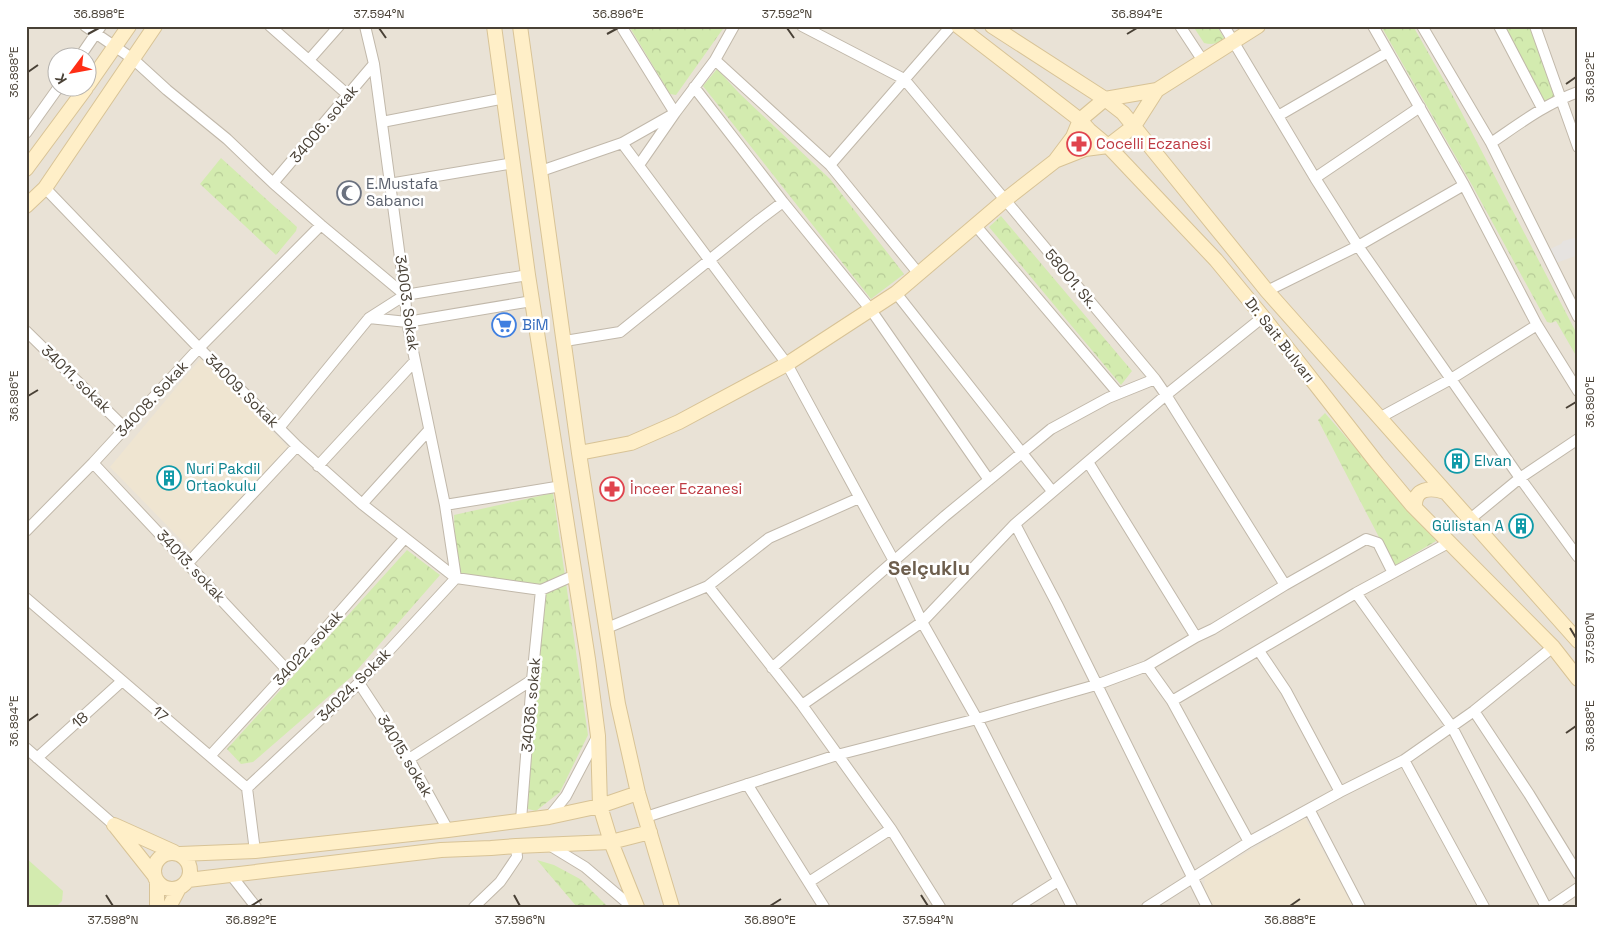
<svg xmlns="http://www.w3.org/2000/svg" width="1604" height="933" viewBox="0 0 1604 933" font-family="'Space Grotesk',sans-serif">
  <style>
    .residential { fill: #e9e2d6; fill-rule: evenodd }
    .education { fill: #efe5d1 }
    .grass { fill: #d3ebaf }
    .park { fill: url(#park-crowns) }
    .parking { fill: #e6e3e0 }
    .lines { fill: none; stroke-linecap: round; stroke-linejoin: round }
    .street-casing { stroke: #c1b8aa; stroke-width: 12 }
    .secondary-casing { stroke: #d8c396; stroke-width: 16 }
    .street { stroke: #fff; stroke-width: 10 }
    .secondary { stroke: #ffefc8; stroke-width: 14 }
    .ticks { fill: none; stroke: #494136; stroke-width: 2 }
    .labels { text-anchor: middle; stroke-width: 5; stroke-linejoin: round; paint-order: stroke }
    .street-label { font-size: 15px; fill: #494136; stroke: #fff }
    .health-label { font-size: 15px; fill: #be3a42; stroke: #fff; text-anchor: start }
    .worship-label { font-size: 15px; fill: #5b616d; stroke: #fff; text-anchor: start }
    .shop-label { font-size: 15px; fill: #366cbe; stroke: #fff; text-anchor: start }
    .culture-label { font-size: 15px; fill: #0d838f; stroke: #fff; text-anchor: start }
    .district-label { font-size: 20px; font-weight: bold; fill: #6d5e4d; stroke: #fff }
    .neatline { fill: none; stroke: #494136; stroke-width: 2 }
    .ticks-label { font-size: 12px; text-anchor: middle; fill: #494136 }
  </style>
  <defs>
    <pattern id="park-crowns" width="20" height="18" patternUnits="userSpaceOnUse" patternTransform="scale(1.25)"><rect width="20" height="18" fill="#d3ebaf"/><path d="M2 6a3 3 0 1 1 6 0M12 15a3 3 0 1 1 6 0" fill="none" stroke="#b7cb97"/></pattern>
  </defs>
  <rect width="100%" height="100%" fill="#f5f1e8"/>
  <path class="residential" d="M26,26H1578V907H26ZM58,58H88V88H58Z"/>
  <path class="education" d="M201,358L288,447L192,551L110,467Z
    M1305,818L1354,907H1213L1204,887L1205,877Z"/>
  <path class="grass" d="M26,858L63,891L62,901L56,907H26Z"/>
  <path class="park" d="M629,26H725L676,95L670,94Z
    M1193,26H1217L1224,38C1218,44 1213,45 1204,43Z
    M1381,26H1413L1454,98L1578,336V359L1556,321L1551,323L1547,322L1472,185Z
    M1499,26H1535L1560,99L1542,108Z
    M717,69L739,93L830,179L904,274L871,299L703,86Z
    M221,158L297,227L296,231L276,255L200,184Z
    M1001,216L1132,371L1121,385L989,227Z
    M1325,413L1436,541L1394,566L1318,420Z
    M553,493L588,735L560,792L536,811L528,809L532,680L541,590L456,578L454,515Z
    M407,550L440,575L351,677L253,762L241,764L227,749Z
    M537,860L554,865L580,879L608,907H577Z"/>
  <path class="parking" d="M1578,237V255L1556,263L1550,249L1561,244L1563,241Z"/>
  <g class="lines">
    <g class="street-casing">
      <path id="street" d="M85,26L133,59L167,90L227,139L273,183L321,225L405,295L528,275
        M270,26L348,95
        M365,26L374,64L405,295L407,322L445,505L456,578
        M621,26L675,113L639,165
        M802,26L904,79L1155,379L1166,395L1285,585
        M1180,26L1203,61
        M1224,26L1315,178L1358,246L1520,478L1578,557
        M1373,26L1464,185L1537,325L1578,391
        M1422,26L1491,143L1578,317
        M1499,26L1542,108
        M1535,26L1578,147
        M79,58L101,26
        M309,60L339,26
        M715,60L830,165L919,274
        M694,87L783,202L871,310L989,480
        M1278,116L1388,52
        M382,122L505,98
        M26,133L58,88
        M622,143L787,364L894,561L922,622L977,719L1072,907
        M1491,143C1519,124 1545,104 1578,92
        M830,165L951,26
        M541,171L622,143L675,113L715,60L734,26
        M1315,178L1420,107
        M273,183L374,64
        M389,184L514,163
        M45,188L199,348L297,446L362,504L456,578L541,590L575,575
        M976,226L1118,393
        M1267,291L1358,246L1464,185
        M896,293L1052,491
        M369,318L407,322L532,301
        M26,331L125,428
        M565,341L620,332L759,220L783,202
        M1381,417L1451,379L1537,325
        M279,428L369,318L405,295
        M1088,462L1196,637
        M93,463L288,671
        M318,466L415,361
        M362,504L429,430
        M445,505L562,486
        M1469,520L1520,478L1578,439
        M1015,524L1057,604L1207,907
        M26,531L93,463L199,348L321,225
        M188,563L297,446
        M708,586L769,538L859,498
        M1356,593L1452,727L1546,907
        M26,598L247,788L255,851
        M607,628L708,586L802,705L891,829L940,907
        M1259,651L1286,691L1340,792
        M1147,666L1172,701L1249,842
        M772,668L945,516L1051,429L1108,398L1155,379
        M359,683L409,759L448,830
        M1172,701L1356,593L1450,542
        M802,705L922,622L1015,524L1166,395L1263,317
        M1474,711L1529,794L1578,874
        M26,748L114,825
        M210,756L288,671L404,539
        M37,758L122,681
        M409,759L532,680
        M1404,760L1484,907
        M747,784L824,907
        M247,788L359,683L456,578
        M1309,809L1360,907
        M549,817L566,796L597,737
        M646,817L837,755L977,719L1096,685L1147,666L1196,637L1213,629L1285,585L1366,539L1378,543L1393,573
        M521,820L532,680L541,590
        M549,845L585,867L632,907
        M231,875L256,907
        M809,882L891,829
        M474,907L500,882L517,857L516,846
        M1017,907L1058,881
        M1147,907L1249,842L1340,792L1404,760L1474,711L1553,647
        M1550,907L1578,888"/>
    </g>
    <g class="secondary-casing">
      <path id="secondary" d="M494,26L528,275L588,659L598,736L600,806L611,842L637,907
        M520,26L579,453L618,704L638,793L672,907
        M958,26L1080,120L1089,130L1108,146L1216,260L1263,317L1377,463L1412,505L1553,647L1578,679
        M992,26L1105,99L1123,113L1267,291L1578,641
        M88,85L129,26
        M1057,160L1085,149L1108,146L1134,126L1157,90
        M26,169L86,88
        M26,206L45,188L155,26
        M579,453L631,443L679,422L787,364L896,293L1005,200L1055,161L1073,137L1080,120L1105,99L1157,90L1258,26
        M1415,507C1414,488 1430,487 1445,492
        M114,825L174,852
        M116,827L154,875
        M154 871a18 18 0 1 1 36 0a18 18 0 1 1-36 0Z
        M180,854L255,851L448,830L549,817L600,806L638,793
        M188,880L441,850L491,848L516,846L611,842L650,832
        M157,881V907
        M169,907L179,888"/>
    </g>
    <use href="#street" class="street"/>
    <use href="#secondary" class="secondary"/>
  </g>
  <path class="ticks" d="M379,28L386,38M787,28L794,38M88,34L99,28M607,34L618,28M1127,34L1137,28M28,72L38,65M1566,84L1576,77M28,396L38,390M1566,408L1576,402M1570,628L1576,638M28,721L38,714M1566,733L1576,726M106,895L113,906M514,895L520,906M921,895L928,906M251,906L262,899M770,906L781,899M1290,906L1300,899"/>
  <defs>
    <g id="pharmacy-ring" transform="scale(1.25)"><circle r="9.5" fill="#fff" stroke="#e0444e" stroke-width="1.5"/><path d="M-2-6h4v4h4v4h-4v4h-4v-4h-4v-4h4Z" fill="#e0444e"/></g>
    <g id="mosque-ring" transform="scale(1.25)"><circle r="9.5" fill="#fff" stroke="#6b7280" stroke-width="1.5"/><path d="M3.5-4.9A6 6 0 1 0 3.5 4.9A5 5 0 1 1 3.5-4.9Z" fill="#6b7280"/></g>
    <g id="supermarket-ring" transform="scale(1.25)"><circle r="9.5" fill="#fff" stroke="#3f7fe0" stroke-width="1.5"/><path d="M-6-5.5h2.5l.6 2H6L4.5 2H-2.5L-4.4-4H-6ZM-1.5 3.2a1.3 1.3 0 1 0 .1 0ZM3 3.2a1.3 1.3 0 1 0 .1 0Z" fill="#3f7fe0"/></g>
    <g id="building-ring" transform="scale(1.25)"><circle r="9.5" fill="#fff" stroke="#0f9aa8" stroke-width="1.5"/><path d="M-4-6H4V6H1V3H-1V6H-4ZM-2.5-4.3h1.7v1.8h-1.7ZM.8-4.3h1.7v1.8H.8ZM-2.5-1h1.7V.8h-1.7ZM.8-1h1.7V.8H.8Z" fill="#0f9aa8"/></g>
  </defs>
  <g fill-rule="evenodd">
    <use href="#pharmacy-ring" x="1079" y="144"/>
    <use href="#mosque-ring" x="349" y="193"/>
    <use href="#supermarket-ring" x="504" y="325"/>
    <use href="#building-ring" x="1457" y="461"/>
    <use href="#building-ring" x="169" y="478"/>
    <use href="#pharmacy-ring" x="612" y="489"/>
    <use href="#building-ring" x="1521" y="526"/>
  </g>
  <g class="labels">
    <g class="street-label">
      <text transform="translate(324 124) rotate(-50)" y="5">34006. sokak</text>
      <text transform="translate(1071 279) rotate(50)" y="5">58001. Sk.</text>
      <text transform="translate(407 303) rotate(82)" y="5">34003. Sokak</text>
      <text transform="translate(1280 340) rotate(52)" y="5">Dr. Sait Bulvarı</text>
      <text transform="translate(76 379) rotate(44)" y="5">34011. sokak</text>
      <text transform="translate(242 391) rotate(45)" y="5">34009. Sokak</text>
      <text transform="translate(152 399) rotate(-47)" y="5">34008. Sokak</text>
      <text transform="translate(191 566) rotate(47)" y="5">34013. sokak</text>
      <text transform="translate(308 648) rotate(-48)" y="5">34022. sokak</text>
      <text transform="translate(354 685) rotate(-45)" y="5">34024. Sokak</text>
      <text transform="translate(531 705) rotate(-85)" y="5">34036. sokak</text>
      <text transform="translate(160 714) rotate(40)" y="5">17</text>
      <text transform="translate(80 720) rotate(-42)" y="5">18</text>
      <text transform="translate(405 756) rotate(59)" y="5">34015. sokak</text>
    </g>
    <g class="health-label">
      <text x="1096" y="149">Cocelli Eczanesi</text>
      <text x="630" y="494">İnceer Eczanesi</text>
    </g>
    <g class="worship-label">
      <text x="366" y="189">E.Mustafa<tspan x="366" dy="17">Sabancı</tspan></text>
    </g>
    <g class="shop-label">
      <text x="522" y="330">BiM</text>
    </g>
    <g class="culture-label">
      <text x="1474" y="466">Elvan</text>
      <text x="186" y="474">Nuri Pakdil<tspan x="186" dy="17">Ortaokulu</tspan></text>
      <text x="1504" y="531" text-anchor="end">Gülistan A</text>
    </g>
    <g class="district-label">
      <text x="929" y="575">Selçuklu</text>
    </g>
  </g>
  <rect width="1604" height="933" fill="none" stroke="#ffffff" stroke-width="55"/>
  <g transform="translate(72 72) rotate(238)"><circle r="24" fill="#ffffff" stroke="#b6b3af"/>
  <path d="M0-4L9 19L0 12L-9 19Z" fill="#ff2e15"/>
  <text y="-8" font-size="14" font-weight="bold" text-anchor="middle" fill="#494136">K</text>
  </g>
  <rect x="28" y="28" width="1548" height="878" class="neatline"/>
  <g class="ticks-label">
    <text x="99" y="18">36.898°E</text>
    <text x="379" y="18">37.594°N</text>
    <text x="618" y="18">36.896°E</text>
    <text x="787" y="18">37.592°N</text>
    <text x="1137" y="18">36.894°E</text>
    <text transform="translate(14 72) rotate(-90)" y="4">36.898°E</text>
    <text transform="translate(1590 77) rotate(-90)" y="4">36.892°E</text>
    <text transform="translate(14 396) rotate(-90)" y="4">36.896°E</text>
    <text transform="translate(1590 402) rotate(-90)" y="4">36.890°E</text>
    <text transform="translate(1590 638) rotate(-90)" y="4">37.590°N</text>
    <text transform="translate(14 721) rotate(-90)" y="4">36.894°E</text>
    <text transform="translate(1590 726) rotate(-90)" y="4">36.888°E</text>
    <text x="113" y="924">37.598°N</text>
    <text x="251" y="924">36.892°E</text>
    <text x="520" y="924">37.596°N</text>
    <text x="770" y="924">36.890°E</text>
    <text x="928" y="924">37.594°N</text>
    <text x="1290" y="924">36.888°E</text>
  </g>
</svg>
